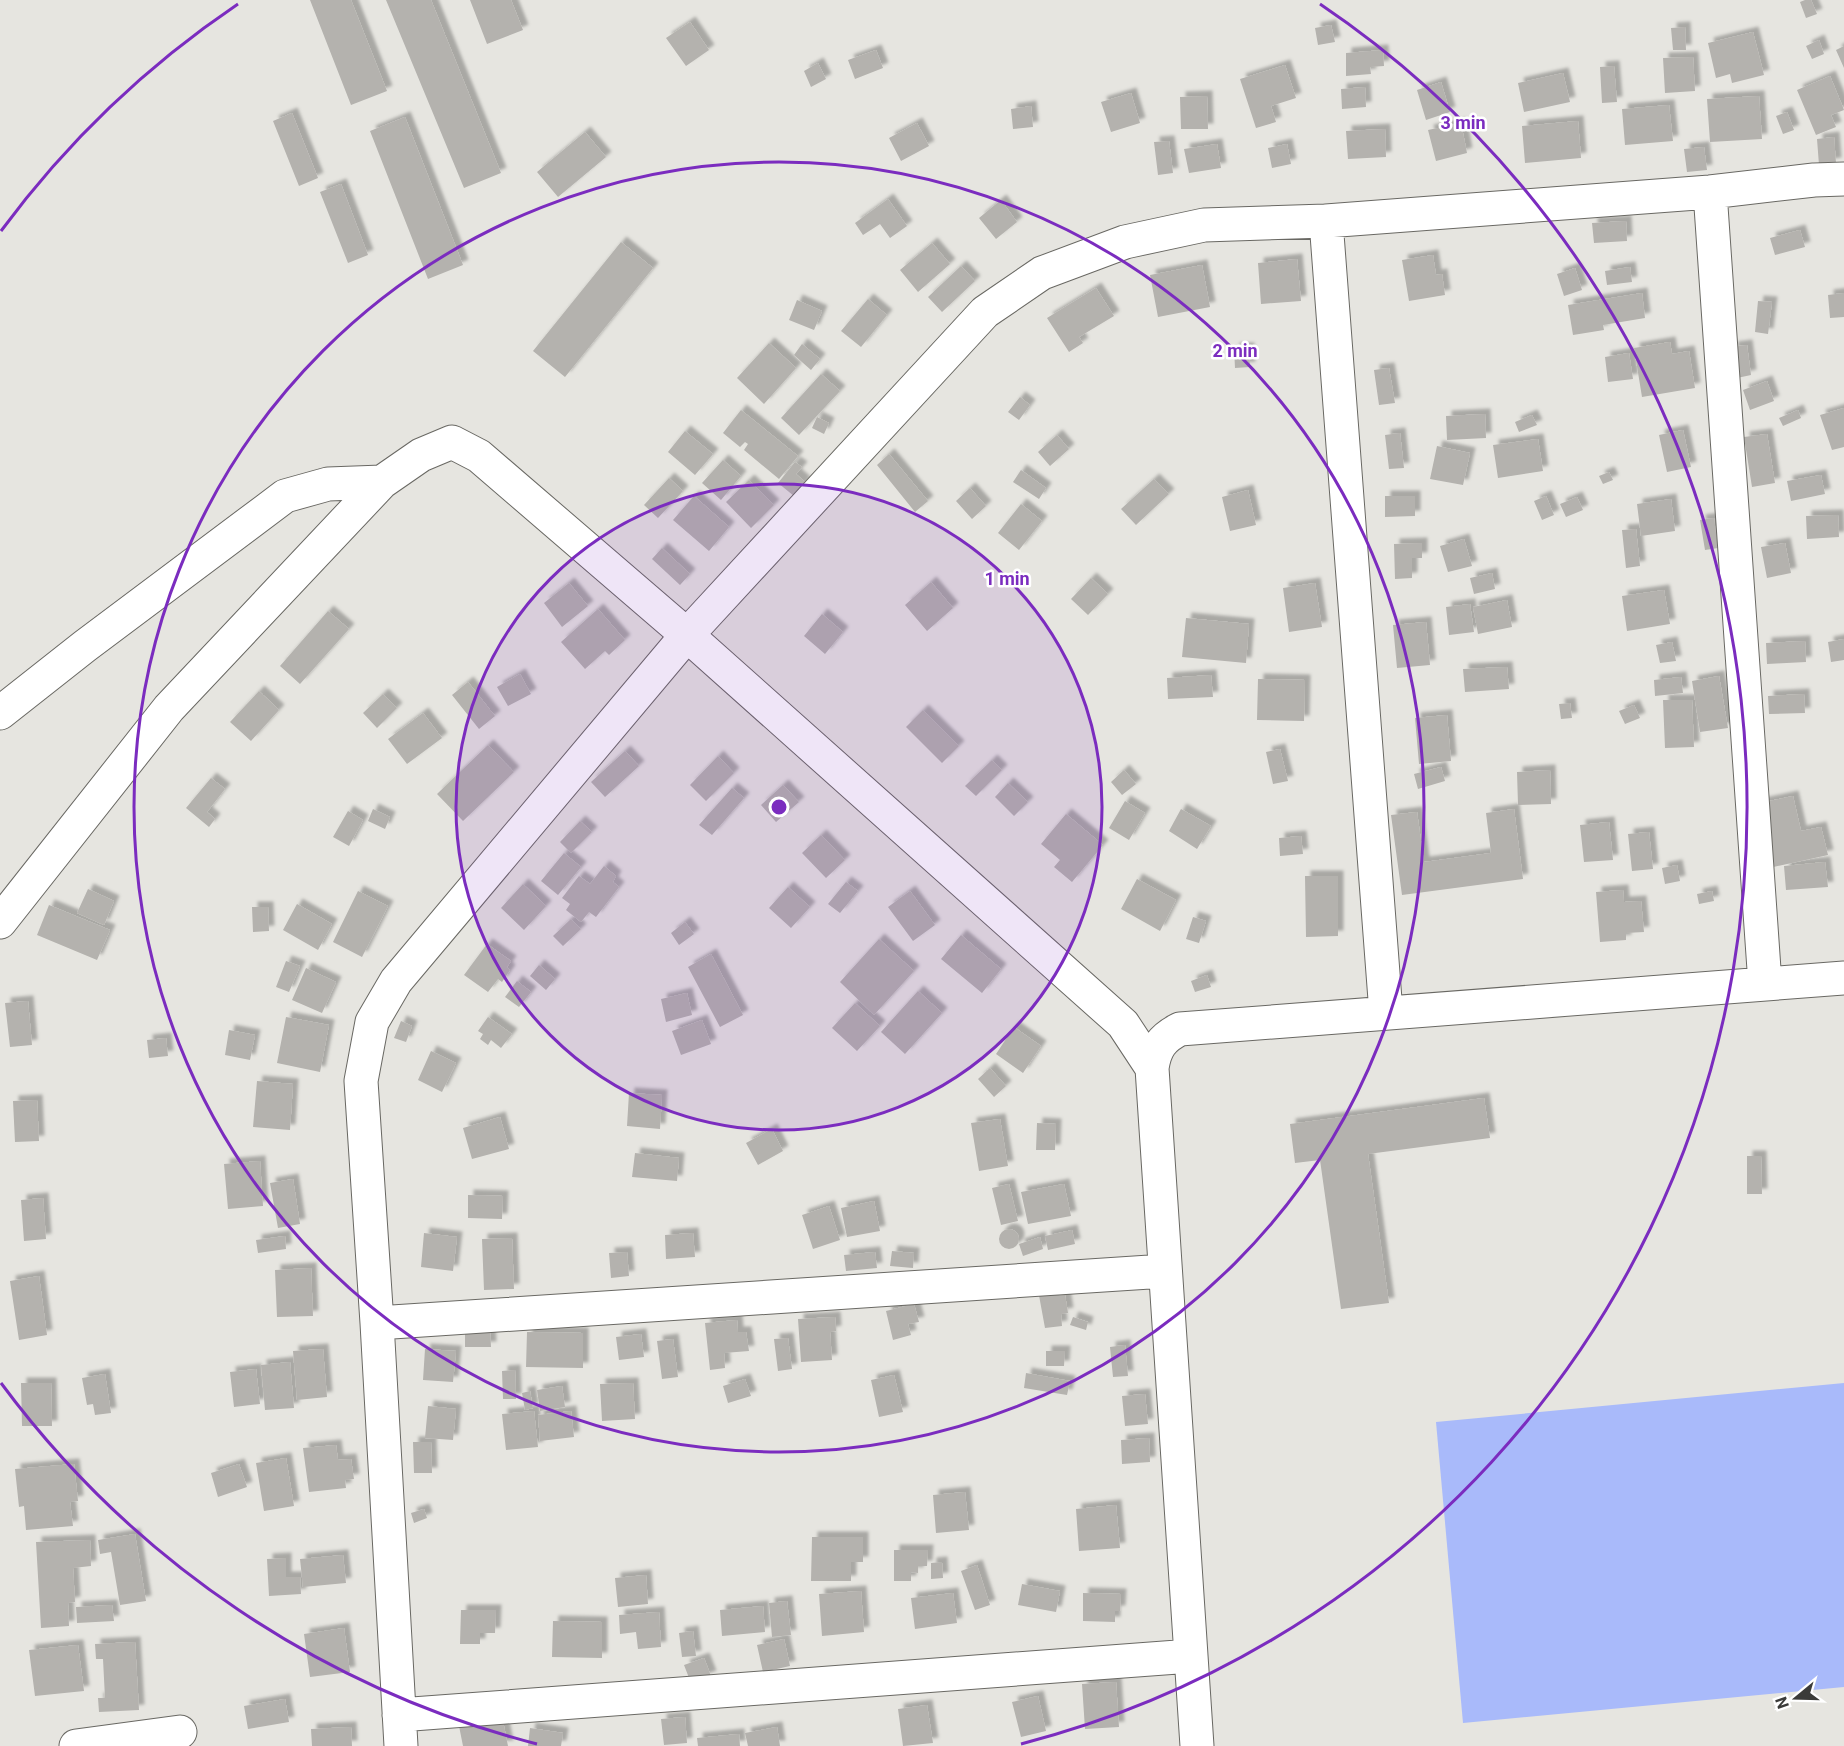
<svg xmlns="http://www.w3.org/2000/svg" width="1844" height="1746" viewBox="0 0 1844 1746" font-family="Roboto,sans-serif">
  <style>
    .green { fill: #a9bafa }
    .building { fill: #b4b2ae; filter: url(#shadow) }
    .lines { fill: none; stroke-linecap: round; stroke-linejoin: round }
    .minor-casing { stroke: #696863; stroke-width: 35 }
    .minor { stroke: #fff; stroke-width: 33 }
    .ring { fill: none; stroke: #7b2cbf; stroke-width: 3 }
    .centre { fill: #7b2cbf; stroke: #fff; stroke-width: 3 }
    .ring-label { font-size: 18px; text-anchor: middle; font-weight: bold; fill: #7b2cbf; stroke: #fff; stroke-width: 5; stroke-linejoin: round; paint-order: stroke }
  </style>
  <defs>
    <filter id="shadow"><feDropShadow dx="5.5" dy="-5.5" stdDeviation="1.5" flood-color="#0004"/></filter>
  </defs>
  <rect width="100%" height="100%" fill="#e6e5e0"/>
  <path class="green" d="M1844,1383V1687L1463,1723L1436,1422Z"/>
  <path class="building" d="M310,0H351L387,91L351,105Z
    M386,0H431L501,173L464,188Z
    M470,0H511L523,30L487,44Z
    M1805,0H1811L1817,14L1806,18L1800,2Z
    M690,22L709,50L686,66L666,38Z
    M1331,25L1335,42L1318,45L1315,28Z
    M1685,27L1686,50H1673L1671,28Z
    M1753,32L1764,75L1732,83L1730,74L1716,78L1708,43Z
    M1819,40L1824,54L1812,59L1806,46Z
    M1844,46V68L1836,50Z
    M876,50L883,68L855,79L848,60Z
    M1383,50L1384,66L1370,67L1371,74L1346,76V53Z
    M1693,57L1695,91L1665,93L1663,58Z
    M818,63L826,79L811,87L804,71Z
    M1285,65L1296,98L1271,106L1276,122L1256,128L1240,79Z
    M1614,66L1617,102L1602,103L1600,67Z
    M1563,73L1570,102L1524,112L1518,83Z
    M1830,76L1844,110L1831,115L1836,127L1816,135L1797,90Z
    M1441,82L1450,112L1426,120L1417,90Z
    M1365,87L1366,107L1342,109L1341,89Z
    M1131,93L1140,123L1111,132L1101,102Z
    M1207,96L1208,129H1181L1180,97Z
    M1759,96L1762,139L1710,142L1707,99Z
    M1669,105L1673,141L1625,145L1622,109Z
    M1031,106L1033,127L1013,129L1011,109Z
    M1787,112L1794,130L1783,134L1776,116Z
    M292,113L318,178L299,186L273,121Z
    M405,117L463,265L428,279L370,131Z
    M1578,121L1581,158L1525,163L1522,126Z
    M917,123L929,146L901,161L889,138Z
    M1461,123L1467,153L1436,161L1428,130Z
    M1385,129L1386,157L1348,159L1346,131Z
    M585,132L606,157L558,197L537,172Z
    M1834,137L1836,163L1819,165L1817,139Z
    M1169,141L1173,173L1158,175L1154,142Z
    M1217,144L1221,168L1189,173L1184,149Z
    M1287,144L1291,164L1272,168L1268,148Z
    M1704,147L1707,170L1687,172L1684,149Z
    M341,184L368,255L348,263L320,192Z
    M888,199L907,226L890,238L880,224L863,235L855,223Z
    M1001,200L1017,222L996,239L979,218Z
    M1626,221L1627,241L1594,243L1592,223Z
    M1800,230L1805,247L1775,255L1770,238Z
    M621,242L653,268L565,377L533,351Z
    M932,243L950,264L918,292L900,270Z
    M1433,255L1436,275L1442,274L1445,295L1409,301L1402,260Z
    M1297,259L1301,301L1261,304L1258,263Z
    M1202,265L1210,307L1158,317L1150,275Z
    M961,266L975,281L942,312L928,297Z
    M1630,267L1632,282L1607,285L1605,271Z
    M1575,268L1582,290L1564,296L1557,274Z
    M1096,288L1114,316L1079,337L1083,343L1069,352L1047,318Z
    M1642,293L1645,318L1603,325L1604,330L1573,335L1568,305Z
    M1844,293V317L1830,318L1828,295Z
    M868,299L887,315L861,347L841,331Z
    M797,300L822,311L814,330L789,320Z
    M1758,301L1772,302L1768,334L1755,332Z
    M1670,342L1672,354L1689,351L1695,388L1642,397L1634,348Z
    M769,343L796,368L764,404L737,378Z
    M802,344L820,359L811,370L794,355Z
    M1747,345L1751,375L1737,378L1732,347Z
    M1234,348H1249L1250,367L1235,368Z
    M1629,353L1633,379L1608,382L1605,357Z
    M1389,368L1395,403L1379,405L1374,370Z
    M821,374L840,391L799,435L781,418Z
    M1767,381L1774,401L1750,410L1743,390Z
    M1020,397L1030,405L1019,420L1008,412Z
    M1844,408V447L1832,450L1820,415Z
    M741,410L798,456L779,479L744,450L748,444L745,442L740,447L723,433Z
    M1798,410L1801,418L1783,426L1779,418Z
    M1485,414L1486,438L1447,440L1446,416Z
    M1532,415L1537,425L1519,432L1515,422Z
    M817,417L829,423L824,434L812,428Z
    M1683,430L1691,467L1667,472L1659,435Z
    M685,431L713,454L695,475L668,452Z
    M1400,433L1404,468L1389,469L1385,435Z
    M1767,434L1775,483L1752,487L1744,437Z
    M1057,435L1069,449L1050,466L1038,452Z
    M1538,439L1543,471L1498,478L1493,445Z
    M1437,446L1470,453L1463,485L1430,479Z
    M889,454L928,501L915,512L877,465Z
    M723,460L741,476L721,500L702,483Z
    M795,462L802,467L796,474L805,482L794,496L778,483Z
    M1021,470L1046,488L1039,499L1013,482Z
    M1609,472L1613,480L1603,484L1599,476Z
    M1821,475L1825,494L1791,501L1787,481Z
    M669,478L683,491L658,518L644,505Z
    M1154,479L1169,494L1136,525L1121,509Z
    M749,480L774,505L751,528L726,502Z
    M970,488L986,506L972,519L956,501Z
    M1248,490L1256,525L1230,531L1222,497Z
    M694,496L729,527L709,551L673,520Z
    M1385,496H1415V516L1385,517Z
    M1546,496L1554,515L1542,520L1534,501Z
    M1577,497L1583,510L1566,517L1560,504Z
    M1671,499L1675,531L1641,536L1637,504Z
    M1021,504L1042,521L1019,550L998,533Z
    M1838,515L1839,537L1807,539L1806,516Z
    M1714,518L1718,548L1705,550L1700,520Z
    M1636,529L1640,566L1626,568L1622,530Z
    M1464,539L1472,566L1448,572L1440,546Z
    M1422,543V558H1412V578L1395,579L1394,544Z
    M1785,543L1791,573L1767,578L1761,547Z
    M662,548L690,574L680,585L652,559Z
    M1492,573L1495,589L1474,594L1470,578Z
    M1091,578L1108,594L1088,615L1071,599Z
    M931,582L953,608L927,631L905,605Z
    M569,583L588,606L562,627L544,603Z
    M1315,583L1322,627L1289,632L1283,588Z
    M1664,590L1670,624L1627,631L1622,596Z
    M1507,600L1512,627L1478,634L1473,607Z
    M1470,604L1474,632L1449,635L1446,607Z
    M598,609L625,640L609,655L605,651L585,669L561,642Z
    M328,611L349,629L300,684L280,666Z
    M822,614L843,632L825,654L804,636Z
    M1186,618L1249,624L1246,663L1182,657Z
    M1426,622L1430,665L1397,668L1393,625Z
    M1844,639V660L1831,662L1828,642Z
    M1805,641L1806,662L1767,664L1766,643Z
    M1672,642L1676,661L1660,663L1656,645Z
    M1507,667L1509,689L1465,692L1463,669Z
    M520,674L531,694L508,706L497,687Z
    M1211,675L1213,697L1168,699L1167,678Z
    M1719,676L1728,728L1700,732L1692,681Z
    M1681,677L1683,693L1655,696L1654,680Z
    M1258,679L1305,680L1304,721L1257,720Z
    M468,682L495,716L479,729L452,695Z
    M259,691L279,710L251,741L230,722Z
    M383,694L397,708L377,728L363,713Z
    M1804,694L1805,713L1769,714L1768,696Z
    M1663,700H1692L1694,747L1665,748Z
    M1570,703L1572,718L1561,719L1559,704Z
    M1634,705L1640,718L1625,724L1619,711Z
    M923,710L959,746L942,763L906,727Z
    M423,713L442,738L407,764L388,739Z
    M1447,715L1451,761L1419,764L1415,718Z
    M488,745L514,772L463,821L437,794Z
    M1280,749L1288,781L1273,784L1266,752Z
    M625,751L639,766L605,797L591,782Z
    M718,756L734,773L706,801L690,785Z
    M992,760L1002,770L976,796L965,786Z
    M1441,767L1445,781L1418,789L1414,774Z
    M1124,770L1136,784L1122,795L1111,782Z
    M1550,770L1551,804L1518,805L1517,772Z
    M211,778L225,789L207,812L215,819L209,827L186,808Z
    M1008,783L1028,802L1014,816L995,797Z
    M783,785L799,802L776,822L761,805Z
    M732,788L744,798L712,835L699,825Z
    M1793,796L1801,831L1821,827L1828,855L1769,868L1755,804Z
    M1125,801L1145,813L1129,840L1109,828Z
    M373,809L390,817L385,829L368,821Z
    M1181,809L1211,826L1197,849L1169,831Z
    M1514,809L1523,879L1402,895L1391,815L1417,812L1424,862L1491,853L1486,813Z
    M348,811L363,820L349,846L333,837Z
    M1066,814L1103,845L1072,882L1054,867L1060,860L1041,844Z
    M580,821L592,832L571,853L560,842Z
    M1609,822L1613,860L1584,862L1580,825Z
    M1649,832L1653,869L1632,871L1628,834Z
    M821,835L845,860L826,878L802,853Z
    M1301,836L1303,854L1280,856L1279,838Z
    M564,853L581,867L558,895L541,881Z
    M1825,862L1828,887L1786,890L1784,866Z
    M1677,865L1680,881L1665,884L1662,868Z
    M604,866L616,876L613,882L619,887L596,917L589,912L581,922L566,910L570,904L562,898L579,876L590,884Z
    M1305,876H1338V936L1306,937Z
    M1137,879L1176,900L1160,931L1121,909Z
    M846,882L858,891L840,913L828,904Z
    M523,884L546,906L524,930L501,908Z
    M788,887L810,907L791,928L769,908Z
    M88,889L114,901L104,925L77,913Z
    M1623,890L1624,902L1641,901L1644,932L1626,933V940L1600,942L1596,892Z
    M358,891L388,906L362,957L333,942Z
    M910,891L935,925L913,941L888,907Z
    M1712,891L1714,901L1699,904L1697,894Z
    M297,904L332,924L318,950L283,930Z
    M49,905L110,930L97,960L37,935Z
    M252,907H268L269,931L253,932Z
    M1193,917L1206,921L1199,943L1186,939Z
    M571,919L581,929L563,946L553,936Z
    M685,922L694,934L679,945L671,933Z
    M961,935L1001,969L982,993L941,959Z
    M879,939L914,971L874,1015L840,982Z
    M487,944L511,961L507,967L510,970L502,982L498,979L488,992L464,975Z
    M711,954L743,1015L720,1027L688,967Z
    M286,961L300,966L289,992L276,987Z
    M539,965L555,979L546,990L530,976Z
    M306,968L336,982L322,1013L292,1000Z
    M1207,975L1211,987L1195,992L1191,981Z
    M517,981L531,992L519,1007L505,997Z
    M918,991L942,1013L905,1054L881,1032Z
    M687,993L692,1015L666,1022L661,999Z
    M28,1001L32,1045L10,1047L5,1003Z
    M855,1003L880,1026L857,1051L832,1028Z
    M286,1017L329,1025L320,1072L277,1063Z
    M488,1017L512,1034L501,1048L491,1040L488,1045L480,1039L483,1034L478,1031Z
    M702,1020L711,1044L681,1055L672,1031Z
    M401,1021L412,1026L406,1042L394,1038Z
    M1014,1027L1041,1046L1023,1073L996,1054Z
    M229,1030L255,1035L250,1060L225,1055Z
    M166,1038L168,1056L149,1058L147,1040Z
    M431,1051L456,1063L442,1092L418,1080Z
    M990,1068L1006,1086L994,1097L978,1079Z
    M257,1081L293,1084L290,1130L253,1127Z
    M629,1093L662,1095L660,1129L627,1126Z
    M1484,1098L1490,1138L1368,1154L1389,1303L1341,1309L1320,1160L1295,1163L1290,1124Z
    M37,1100L39,1141L15,1142L13,1101Z
    M500,1117L509,1149L472,1159L463,1128Z
    M1000,1119L1008,1166L979,1171L971,1123Z
    M1037,1123L1056,1124L1055,1150H1036Z
    M772,1129L783,1151L758,1165L746,1143Z
    M635,1153L679,1158L677,1181L632,1177Z
    M1747,1156H1761L1762,1194H1747Z
    M260,1161L263,1206L228,1209L224,1164Z
    M293,1179L300,1224L278,1228L270,1183Z
    M1009,1184L1018,1221L1001,1225L992,1188Z
    M1064,1184L1071,1216L1028,1224L1021,1192Z
    M468,1195L503,1196L502,1219L468,1218Z
    M43,1198L46,1239L24,1241L21,1200Z
    M874,1201L880,1231L847,1237L841,1208Z
    M829,1206L840,1240L813,1249L802,1215Z
    M999 1239a10 10 0 1 1 20 0a10 10 0 1 1-20 0Z
    M1072,1230L1075,1244L1048,1250L1045,1236Z
    M424,1233L457,1237L453,1271L421,1267Z
    M693,1233L695,1257L666,1259L665,1235Z
    M285,1236L286,1249L258,1253L256,1240Z
    M1040,1237L1043,1249L1023,1256L1019,1244Z
    M512,1238L514,1289L484,1290L482,1239Z
    M892,1251L914,1253L913,1268L890,1266Z
    M627,1252L629,1276L611,1278L609,1253Z
    M875,1252L877,1268L846,1271L844,1255Z
    M311,1268L313,1316L277,1317L275,1270Z
    M39,1276L47,1335L19,1340L10,1281Z
    M1057,1287L1059,1296L1065,1295L1068,1313L1061,1314L1062,1326L1045,1328L1038,1290Z
    M914,1304L919,1322L908,1324L911,1335L893,1340L886,1311Z
    M835,1317L836,1331L830,1332L832,1360L801,1362L798,1319Z
    M1073,1317L1088,1322L1086,1330L1070,1325Z
    M737,1320L738,1332H746L749,1351L724,1353L725,1368L710,1370L705,1323Z
    M490,1330L491,1347H465V1331Z
    M527,1332L583,1333V1368L526,1367Z
    M641,1334L644,1357L619,1360L616,1337Z
    M788,1338L792,1369L778,1371L774,1339Z
    M673,1339L678,1377L662,1379L657,1341Z
    M1125,1345L1128,1376L1113,1377L1110,1347Z
    M323,1349L327,1397L297,1400L293,1351Z
    M425,1349L456,1351L453,1382L423,1380Z
    M1046,1351H1065L1064,1366H1046Z
    M290,1362L294,1408L265,1410L261,1365Z
    M256,1369L260,1404L234,1407L230,1372Z
    M515,1370L516,1399H503L502,1371Z
    M1026,1373L1070,1381L1067,1395L1024,1388Z
    M105,1374L111,1413L95,1415L93,1404L87,1405L82,1378Z
    M894,1375L903,1412L879,1417L871,1380Z
    M745,1379L751,1396L728,1403L723,1386Z
    M21,1383H51L52,1426H22Z
    M633,1383L635,1419L602,1421L600,1384Z
    M562,1386L565,1407L540,1411L537,1390Z
    M530,1391L533,1408L525,1410L522,1393Z
    M1145,1394L1148,1424L1125,1426L1122,1396Z
    M428,1406L456,1409L453,1440L425,1438Z
    M534,1411L538,1447L506,1450L502,1414Z
    M571,1411L574,1437L540,1441L538,1415Z
    M1149,1438L1150,1462L1122,1464L1121,1440Z
    M413,1442H431L432,1473H414Z
    M336,1445L338,1460L351,1459L354,1479L345,1480L346,1488L309,1492L303,1448Z
    M286,1458L294,1506L264,1511L256,1463Z
    M74,1464L78,1501L70,1502L73,1526L26,1530L24,1506L19,1507L15,1469Z
    M239,1464L247,1487L218,1497L211,1473Z
    M965,1492L969,1530L936,1533L933,1495Z
    M1116,1505L1120,1548L1079,1551L1076,1509Z
    M424,1509L427,1518L414,1523L411,1513Z
    M135,1534L146,1601L120,1605L111,1552L100,1554L98,1540Z
    M812,1537H863V1562H851V1581H811Z
    M90,1540L91,1566L73,1568L75,1602L68,1603L69,1626L41,1628L36,1542Z
    M894,1550H928L927,1566H918V1573L911,1572V1581H894Z
    M343,1555L346,1583L303,1587L300,1559Z
    M286,1558V1577H300L301,1594L269,1596L267,1559Z
    M942,1562L943,1578L931,1579V1563Z
    M977,1565L990,1605L975,1610L961,1571Z
    M646,1575L648,1604L618,1607L615,1578Z
    M1022,1584L1060,1591L1056,1612L1018,1605Z
    M861,1591L864,1632L822,1636L819,1594Z
    M953,1593L957,1623L915,1629L911,1598Z
    M1083,1593L1121,1594L1120,1611H1115V1622L1083,1621Z
    M787,1601L791,1635L772,1637L769,1603Z
    M112,1605L114,1621L77,1623L76,1607Z
    M763,1606L765,1632L722,1636L720,1610Z
    M461,1610H496L495,1633H480V1644H460Z
    M659,1612L661,1647L638,1649L636,1632L620,1634L619,1615Z
    M553,1621L602,1622V1658L552,1657Z
    M344,1628L350,1672L310,1677L304,1634Z
    M693,1631L696,1656L682,1657L679,1633Z
    M784,1639L790,1666L763,1672L757,1645Z
    M135,1642L139,1710L99,1712L98,1698H105L103,1659H96L95,1644Z
    M78,1645L84,1691L35,1696L29,1650Z
    M704,1658L711,1676L691,1683L684,1665Z
    M1116,1682L1119,1727L1085,1729L1082,1684Z
    M1038,1696L1046,1731L1021,1737L1012,1702Z
    M285,1699L289,1722L248,1729L244,1706Z
    M927,1705L933,1743L903,1746L898,1709Z
    M502,1716L508,1746H463L459,1726Z
    M685,1717L687,1743L664,1745L661,1719Z
    M351,1727L352,1746H312L311,1729Z
    M777,1727L780,1746H748L745,1733Z
    M530,1728L563,1733L561,1746H528Z
    M739,1734L740,1746H698L697,1738Z"/>
  <g class="lines">
    <g class="minor-casing">
      <path id="minor" d="M1710,192L1765,984
        M1326,221L1386,1013
        M0,713L85,646L285,496L328,484L382,482
        M0,922L169,708L382,482L421,455L452,442L479,456L687,635L1123,1024L1152,1068
        M377,1323L1165,1271
        M399,1715L1191,1656
        M76,1746L180,1732
        M401,1746L377,1323L361,1081L372,1022L396,981L687,635L985,312L1042,273L1125,242L1204,225L1326,221L1710,192L1814,180L1844,179
        M1197,1746L1152,1068C1155,1048 1162,1038 1180,1029L1844,978"/>
    </g>
    <use href="#minor" class="minor"/>
  </g>
  <circle cx="779" cy="807" r="323" fill="#7b2cbf" fill-opacity=".12"/>
  <g class="ring">
    <circle cx="779" cy="807" r="323"/>
    <circle cx="779" cy="807" r="645"/>
    <path d="M537 1744A968 968 0 0 1 1 1383M1 231A968 968 0 0 1 238 4M1320 4A968 968 0 0 1 1021 1744"/>
  </g>
  <circle cx="779" cy="807" r="9" class="centre"/>
  <g class="ring-label">
    <text x="1463" y="129">3 min</text>
    <text x="1235" y="357">2 min</text>
    <text x="1007" y="585">1 min</text>
  </g>
  <g transform="translate(1796 1698) rotate(251)" stroke="#ffffff" stroke-width="4.5" paint-order="stroke">
  <path d="M0-4.5L10 22L0 15L-10 22Z" fill="#3b3b39"/>
  <text y="-9" font-size="16" font-weight="bold" text-anchor="middle" fill="#3b3b39">N</text>
  </g>
</svg>
